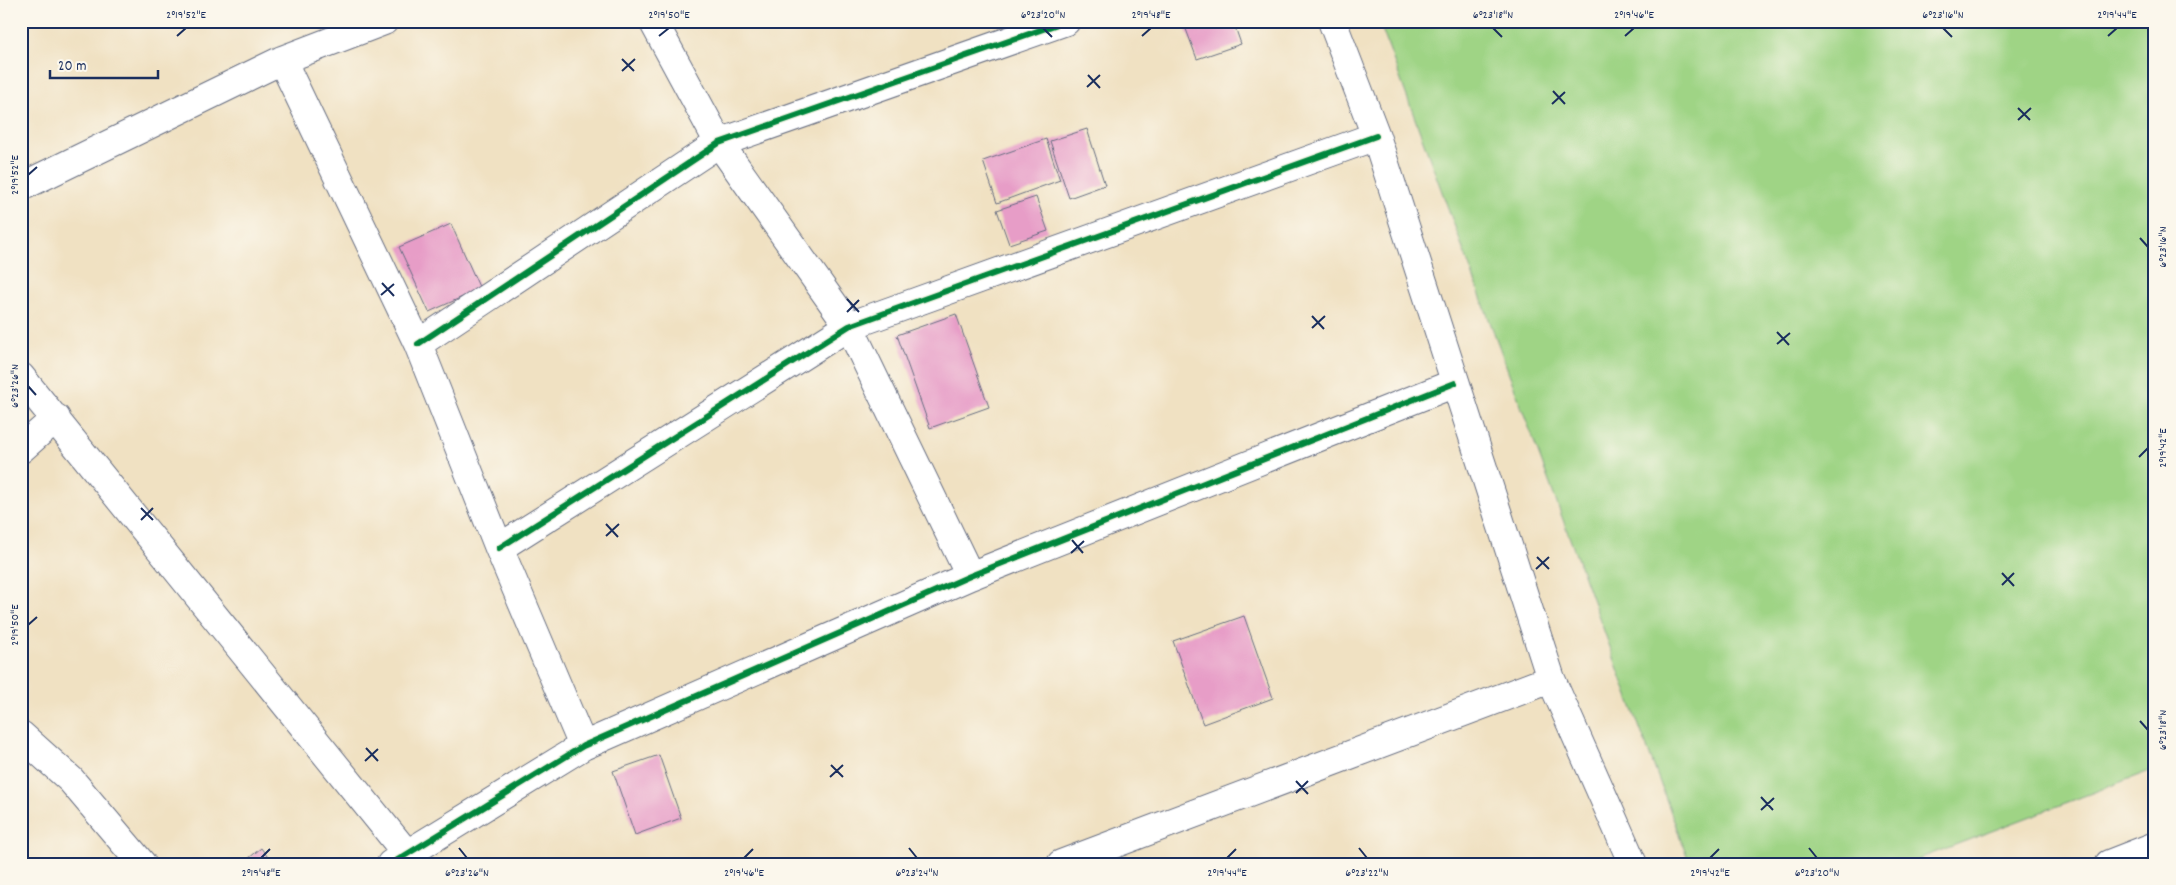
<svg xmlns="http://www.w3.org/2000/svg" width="2176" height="885" viewBox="0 0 2176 885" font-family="Dekko,sans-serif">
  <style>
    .green { fill: #9fd485; stroke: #5d8272 }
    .building { fill: #e79dc7 }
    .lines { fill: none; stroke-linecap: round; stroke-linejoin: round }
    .minor-casing { stroke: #666d81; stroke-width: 30 }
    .secondary-casing { stroke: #666d81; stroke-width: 30 }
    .minor { stroke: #fff; stroke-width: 28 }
    .secondary { stroke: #fff; stroke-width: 28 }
    .cycleway-casing { stroke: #fbf7ec; stroke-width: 9 }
    .cycleway { stroke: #00873e; stroke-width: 6 }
    .ticks { fill: none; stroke: #1b2f5e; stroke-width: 2 }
    .neatline { fill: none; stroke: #1b2f5e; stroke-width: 2 }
    .ticks-label { font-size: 12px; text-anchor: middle; fill: #1b2f5e }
  </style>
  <rect width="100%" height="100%" fill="#fbf7ec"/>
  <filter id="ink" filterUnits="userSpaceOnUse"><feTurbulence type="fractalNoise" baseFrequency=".02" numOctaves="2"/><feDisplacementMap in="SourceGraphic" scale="10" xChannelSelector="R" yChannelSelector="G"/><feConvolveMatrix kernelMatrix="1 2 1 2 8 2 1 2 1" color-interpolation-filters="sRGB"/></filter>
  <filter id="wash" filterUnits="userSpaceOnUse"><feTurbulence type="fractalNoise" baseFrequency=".0096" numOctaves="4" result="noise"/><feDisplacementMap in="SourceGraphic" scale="20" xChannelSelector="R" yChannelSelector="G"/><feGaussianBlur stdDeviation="1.12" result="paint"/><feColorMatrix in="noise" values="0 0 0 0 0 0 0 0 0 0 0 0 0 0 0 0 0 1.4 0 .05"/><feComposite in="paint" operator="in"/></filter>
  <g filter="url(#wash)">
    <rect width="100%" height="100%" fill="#f0e1c2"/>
    <path class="green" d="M1379,21H2155V769L1905,864H1690Z"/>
    <g id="blocks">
      <path class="building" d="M1183,21H1233L1241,44L1197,59Z
        M1087,129L1105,185L1069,198L1050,141Z
        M1046,139L1060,180L997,203L983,161Z
        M1036,197L1048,231L1009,244L997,210Z
        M451,224L480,289L429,312L399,247Z
        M956,314L989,407L930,428L897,335Z
        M1244,616L1273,698L1203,724L1173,641Z
        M659,755L681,818L635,835L613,771Z
        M261,848L273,864H242Z"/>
    </g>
  </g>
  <g filter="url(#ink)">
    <use href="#blocks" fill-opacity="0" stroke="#666d81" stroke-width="1"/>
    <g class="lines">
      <g class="minor-casing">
        <path id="minor" d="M653,21L719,143L849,326L970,576
          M1332,21L1376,136L1551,679L1633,864
          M282,60L418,344L499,548L583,746
          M21,187L282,60L384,21
          M418,344L719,143L1066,21
          M21,377L415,864
          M21,449L56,418
          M499,548L849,326L1376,136
          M21,735L71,780L142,864
          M391,864L583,746L970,576L1455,383
          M1061,864L1551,679"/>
      </g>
      <g class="secondary-casing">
        <path id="secondary" d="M2109,864L2155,846"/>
      </g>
      <use href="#minor" class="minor"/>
      <use href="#secondary" class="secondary"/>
      <g class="cycleway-casing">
        <path id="cycleway" d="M418,344L719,143L1066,21
          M499,548L849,326L1376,136
          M391,864L583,746L970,576L1455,383"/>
      </g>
      <use href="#cycleway" class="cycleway"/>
    </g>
  </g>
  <path class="ticks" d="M1043,28L1052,37M1493,28L1502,37M1943,28L1952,37M177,36L186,28M659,36L669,28M1142,36L1151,28M1625,36L1634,28M2108,36L2117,28M622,59L634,71M622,71L635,59M1088,75L1100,88M1087,87L1100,75M1553,91L1565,104M1552,104L1565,92M2018,108L2030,120M2018,120L2031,108M28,175L37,167M2140,238L2148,247M382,283L394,296M381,295L394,284M847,299L859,312M847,312L859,300M1312,316L1324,329M1312,328L1325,316M1777,332L1789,345M1777,344L1790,333M28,386L36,395M2139,457L2148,448M141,508L153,520M141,520L153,508M606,524L618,537M606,536L619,524M1072,540L1083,553M1071,553L1084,541M1537,557L1549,569M1536,569L1549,557M2002,573L2014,586M2002,585L2014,573M28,625L37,617M2140,721L2148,730M366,748L378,761M365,761L378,749M831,765L843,777M830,777L843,765M1296,781L1308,794M1296,793L1308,781M1761,797L1773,810M1761,810L1774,798M459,848L467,858M909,848L917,858M1359,848L1367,858M1809,848L1817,858M261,858L270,849M744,858L753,849M1227,858L1236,849M1710,858L1719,849"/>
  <rect width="2176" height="885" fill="none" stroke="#fbf7ec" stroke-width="55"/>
  <path d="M50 70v8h108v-8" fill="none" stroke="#1b2f5e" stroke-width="2.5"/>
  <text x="58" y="70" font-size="15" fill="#1b2f5e" stroke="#fbf7ec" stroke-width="4" paint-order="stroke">20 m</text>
  <rect x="28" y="28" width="2120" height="830" class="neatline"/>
  <g class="ticks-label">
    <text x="186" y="18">2°19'52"E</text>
    <text x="669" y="18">2°19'50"E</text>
    <text x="1043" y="18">6°23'20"N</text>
    <text x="1151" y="18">2°19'48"E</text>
    <text x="1493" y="18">6°23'18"N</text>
    <text x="1634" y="18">2°19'46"E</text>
    <text x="1943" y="18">6°23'16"N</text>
    <text x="2117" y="18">2°19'44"E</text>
    <text transform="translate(14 175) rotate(-90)" y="4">2°19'52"E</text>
    <text transform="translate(2162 247) rotate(-90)" y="4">6°23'16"N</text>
    <text transform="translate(14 386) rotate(-90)" y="4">6°23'26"N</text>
    <text transform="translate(2162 448) rotate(-90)" y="4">2°19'42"E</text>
    <text transform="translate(14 625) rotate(-90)" y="4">2°19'50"E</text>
    <text transform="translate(2162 730) rotate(-90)" y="4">6°23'18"N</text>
    <text x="261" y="876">2°19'48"E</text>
    <text x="467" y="876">6°23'26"N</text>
    <text x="744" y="876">2°19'46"E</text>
    <text x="917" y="876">6°23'24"N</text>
    <text x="1227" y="876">2°19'44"E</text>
    <text x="1367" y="876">6°23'22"N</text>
    <text x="1710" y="876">2°19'42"E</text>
    <text x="1817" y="876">6°23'20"N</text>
  </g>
</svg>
